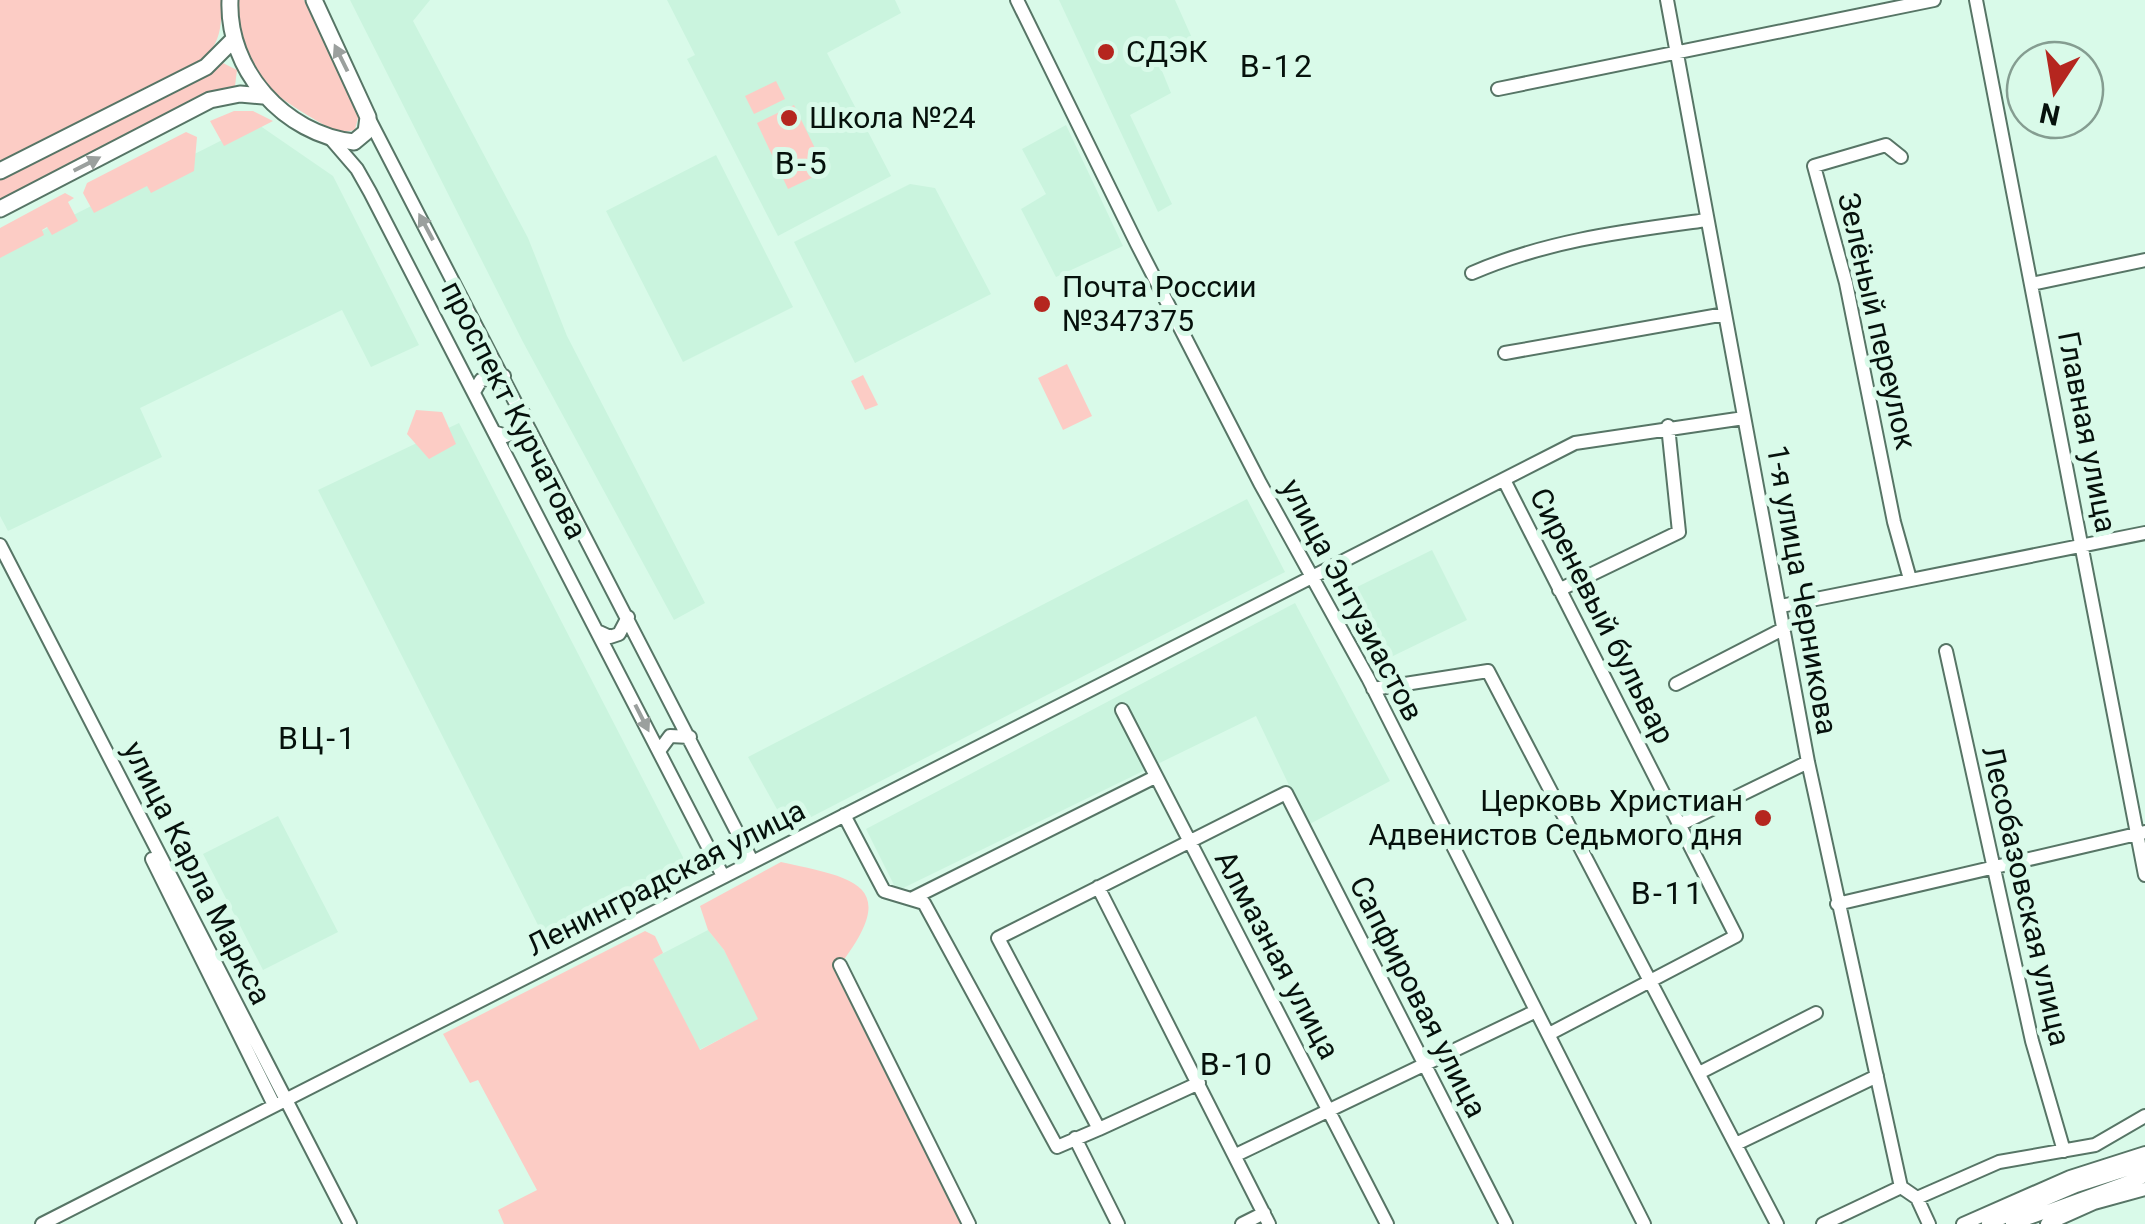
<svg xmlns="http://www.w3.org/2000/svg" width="2145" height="1224" viewBox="0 0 2145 1224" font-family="Roboto,sans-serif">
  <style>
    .built { fill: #caf4de }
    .green { fill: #fcccc5 }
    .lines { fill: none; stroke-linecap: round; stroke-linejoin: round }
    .minor-casing { stroke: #577566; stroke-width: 16 }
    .major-casing { stroke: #577566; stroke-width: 19 }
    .minor { stroke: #fff; stroke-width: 12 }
    .major { stroke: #fff; stroke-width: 15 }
    .oneway { fill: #9ba09e }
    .poi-dot { fill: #b5261f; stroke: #d9fae9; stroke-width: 4 }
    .labels { text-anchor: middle; stroke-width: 10; stroke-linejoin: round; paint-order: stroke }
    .poi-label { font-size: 30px; fill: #06110c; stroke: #d9fae9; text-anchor: start }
    .street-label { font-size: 30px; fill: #06110c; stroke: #d9fae9 }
    .neighbourhood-label { font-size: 32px; letter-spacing: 2.5px; fill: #06110c; stroke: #d9fae9 }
  </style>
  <rect width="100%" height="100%" fill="#d9fae9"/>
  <path class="built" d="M350,0H430L413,21L528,238L567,336L705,603L674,620L523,342Z
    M667,0H895L901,13L827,53L891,176L778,236L687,59L695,55Z
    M1059,0H1175L1196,47L1160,66L1171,93L1130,115L1172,204L1158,212Z
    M256,123L333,176L419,345L371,367L342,310L140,408L162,457L8,531L0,516V252Z
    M1066,125L1123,246L1056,277L1021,209L1046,194L1022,149Z
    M716,155L793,307L683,362L606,211Z
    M910,184L935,188L991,294L855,363L794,242Z
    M459,423L685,861L541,931L318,490Z
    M1247,499L1285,572L788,829L748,757Z
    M1432,550L1467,620L1391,657L1357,587Z
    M1295,603L1390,781L1308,825L1256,716L897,891L866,829Z
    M278,816L338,932L263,970L203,854Z
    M708,930L724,950L759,1019L699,1050L652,959Z"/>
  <path class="green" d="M0,0H222C221,25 222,42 202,60L0,162Z
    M236,0H304L359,114L355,130L338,133C271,94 244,83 236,0Z
    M221,62L237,70L235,86L0,207V174Z
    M776,81L785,99L754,114L745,96Z
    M794,105L826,171L788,189L757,123Z
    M234,111H253L273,121L224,146L210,121Z
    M186,132L197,137L194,171L151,193L147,186L94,213L83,193L87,183Z
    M65,193L74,198L68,202L78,221L52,235L47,227L42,230L44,235L0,258V228Z
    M1067,364L1092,416L1063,430L1038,378Z
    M863,375L878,405L865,410L851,381Z
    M416,410L442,412L456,444L429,459L407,434Z
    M781,862C854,878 902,884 840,965L965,1224H504L498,1210L537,1190L478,1080L470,1083L443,1034L645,931L655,936L663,953L653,959L700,1050L758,1019L724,950L708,930L700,906Z"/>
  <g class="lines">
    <g class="minor-casing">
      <path id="minor" d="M1017,0L1137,244L1260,483L1368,678L1644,1224
        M1667,0L1808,762L1901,1187
        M1976,0L2145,875
        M1498,89L1934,0
        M368,117L752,861
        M332,140L357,169L370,192L723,876
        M1901,157L1886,145L1814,166L1846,283L1894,522L1910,579
        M1472,273C1548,240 1626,231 1707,220
        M2032,284L2145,260
        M1505,353L1725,314
        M474,392L481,380L504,376
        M494,432L506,436L518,430L524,414
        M1504,480L1736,936L1549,1034
        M0,545L350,1224
        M1559,590L1679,532L1668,426
        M1781,606L2145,533
        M597,631L610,637L619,634L628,617
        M1946,651L2032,1041L2064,1151
        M1676,684L1785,628
        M1373,689L1488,671L1777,1224
        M1122,710L1387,1224
        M659,751L670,736L690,737
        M844,815L884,891L924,903L1057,1147L1099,1129L998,938L1286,793L1506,1224
        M1681,824L1808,762
        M152,859L274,1105
        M1098,887L1269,1224
        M913,898L1155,777
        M1837,904L2145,832
        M840,965L969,1224
        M1701,1072L1816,1013
        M1099,1129L1199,1083
        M1075,1138L1118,1224
        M1736,1144L1877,1076
        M1236,1155L1536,1011
        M1901,1187L1917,1198L1929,1224
        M1917,1198L1999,1162L2095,1145L2145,1116
        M42,1224L1575,443L1744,418
        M1242,1224L1264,1213
        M1823,1224L1901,1187
        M1963,1224L2070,1177L2145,1153
        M1988,1224L2076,1186L2145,1164
        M2012,1224L2145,1176
        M2047,1224L2094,1203L2145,1189"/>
    </g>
    <g class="major-casing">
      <path id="major" d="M230,0C227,70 284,134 354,142L366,132L368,117L314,0
        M0,171L206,67L233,40
        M0,209L210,100L240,94L263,96"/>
    </g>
    <use href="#minor" class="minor"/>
    <use href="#major" class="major"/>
  </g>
  <defs><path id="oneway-solid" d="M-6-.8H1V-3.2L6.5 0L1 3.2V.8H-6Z" transform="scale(2.5)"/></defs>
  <g class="oneway">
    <use href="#oneway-solid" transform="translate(341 58) rotate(-116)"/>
    <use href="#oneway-solid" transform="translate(87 164) rotate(-27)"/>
    <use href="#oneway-solid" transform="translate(426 227) rotate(-118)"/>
    <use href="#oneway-solid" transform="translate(642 718) rotate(63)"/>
  </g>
  <g class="poi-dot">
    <circle cx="1106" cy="52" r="10"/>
    <circle cx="789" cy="118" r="10"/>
    <circle cx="1042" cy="304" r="10"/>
    <circle cx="1763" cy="818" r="10"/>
  </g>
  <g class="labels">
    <g class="poi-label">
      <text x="1126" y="62">СДЭК</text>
      <text x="809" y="128">Школа №24</text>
      <text x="1062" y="297">Почта России<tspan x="1062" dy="34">№347375</tspan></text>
      <text x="1743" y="811" text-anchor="end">Церковь Христиан<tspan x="1743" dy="34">Адвенистов Седьмого дня</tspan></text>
    </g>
    <g class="street-label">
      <text transform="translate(1877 321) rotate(77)" y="10">Зелёный переулок</text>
      <text transform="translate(514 410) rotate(63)" y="10">проспект Курчатова</text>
      <text transform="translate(2087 432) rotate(79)" y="10">Главная улица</text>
      <text transform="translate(1802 590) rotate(80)" y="10">1-я улица Черникова</text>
      <text transform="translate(1352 600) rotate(62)" y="10">улица Энтузиастов</text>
      <text transform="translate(1602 616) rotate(63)" y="10">Сиреневый бульвар</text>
      <text transform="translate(197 873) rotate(63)" y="10">улица Карла Маркса</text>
      <text transform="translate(666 878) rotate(-27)" y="10">Ленинградская улица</text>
      <text transform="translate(2026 896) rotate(77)" y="10">Лесобазовская улица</text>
      <text transform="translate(1277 955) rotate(62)" y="10">Алмазная улица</text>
      <text transform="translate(1418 997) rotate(63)" y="10">Сапфировая улица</text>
    </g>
    <g class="neighbourhood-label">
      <text x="1277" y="77">В-12</text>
      <text x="802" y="174">В-5</text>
      <text x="318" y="749">ВЦ-1</text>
      <text x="1668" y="904">В-11</text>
      <text x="1237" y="1075">В-10</text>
    </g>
  </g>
  <g transform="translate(2055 90) rotate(192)"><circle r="48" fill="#d9fae9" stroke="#859d91" stroke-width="2.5"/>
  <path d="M0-8L18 38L0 25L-18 38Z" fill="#b5261f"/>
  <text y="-15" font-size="28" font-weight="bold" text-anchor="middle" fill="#06110c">N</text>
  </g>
</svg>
